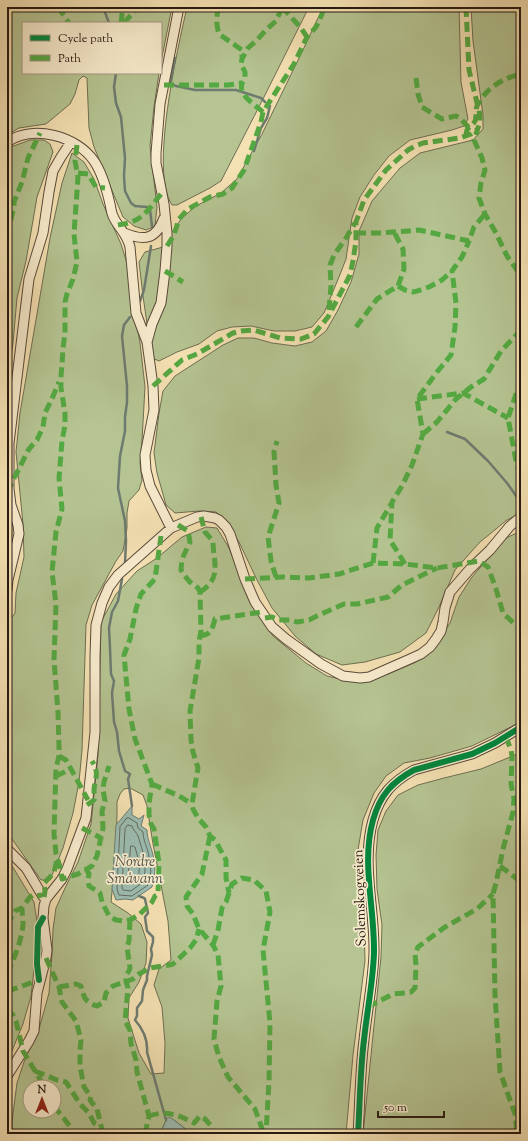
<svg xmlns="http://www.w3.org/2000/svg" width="528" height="1141" viewBox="0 0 528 1141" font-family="'Sorts Mill Goudy',serif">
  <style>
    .green { fill: #b5c492; stroke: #6e6e52; fill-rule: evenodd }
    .water { fill: #9cbdb1; stroke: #6d7b71 }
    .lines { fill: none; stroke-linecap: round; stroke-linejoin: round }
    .shore { stroke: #616a61; stroke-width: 1 }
    .stream { stroke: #6d7b71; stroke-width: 2.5 }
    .minor-casing { stroke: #5a4a3a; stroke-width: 11 }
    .minor { stroke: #f8ecce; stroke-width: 9 }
    .quiet { stroke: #53a942; stroke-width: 5; stroke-dasharray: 10 5; stroke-linecap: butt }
    .cycleway-casing { stroke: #f8ecce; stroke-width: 8 }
    .cycleway { stroke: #00873e; stroke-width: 6 }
    .labels { text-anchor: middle; stroke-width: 3.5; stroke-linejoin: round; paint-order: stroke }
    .street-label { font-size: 14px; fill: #261811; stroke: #f8ecce }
    .water-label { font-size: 15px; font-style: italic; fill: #4f5249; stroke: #f8ecce }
  </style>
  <rect width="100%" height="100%" fill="#f5e2b4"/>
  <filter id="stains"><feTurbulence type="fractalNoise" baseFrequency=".005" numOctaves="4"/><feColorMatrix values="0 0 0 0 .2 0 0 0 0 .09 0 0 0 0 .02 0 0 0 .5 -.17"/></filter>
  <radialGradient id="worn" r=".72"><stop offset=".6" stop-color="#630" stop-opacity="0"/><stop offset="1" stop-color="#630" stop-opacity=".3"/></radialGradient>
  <path class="green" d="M7,7H172L161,62V23H23V73H159L154,107L150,146L157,207L155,226L146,230L134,226L123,217L94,147L89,128L87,78L83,76L79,80L75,94L70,104L46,124L19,128L7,135Z
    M187,7H309L263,99L221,181L210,188L177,205H172C149,171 178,48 187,7Z
    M324,7H459L461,82L468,119L464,126L452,130L410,140L389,156L374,175L360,197L352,218L346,259L339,277L324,313L312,327L295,331H274L251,326L232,327L217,331L199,344L177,352L159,361L152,358L143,296L139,262L145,252L163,247L171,233L182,218L196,206L221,193L237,179L262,134L302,52L317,20Z
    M471,7H521V513L507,520L480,542L455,570L439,607L426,633L400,652L365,662L342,665L316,654L295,636L272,608L257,580L239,542L228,524L216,512L199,511L175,513L166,505L157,473L154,453L159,413L163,391L175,376L223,345L238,338H254L272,343L295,346L312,342L326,331L338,310L351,282L359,254V231L372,201L400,168L420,153L473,140L483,129V115L473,41Z
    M30,140H44L50,144L53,152L37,197L26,261L17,298L13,343L7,382V151L11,147Z
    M72,153L84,162L94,179L103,204L121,244L129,270L133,302L140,343L145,387L142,440L140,463L142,480L139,490L129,501L127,513V528L123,551L116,561L92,605L86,625L82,750L79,782L73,813L63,848L50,880H41L7,832V624L15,613L16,593L24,557L23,524L16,452L20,413L50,238L62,183Z
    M206,527L217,528L229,548L248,598L273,636L306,663L327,676L348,681L388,674L416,662L436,645L450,623L459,597L472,577L506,538L521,531V722L472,746L430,758L404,763L386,776L374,793L363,820L357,856L359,891L364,925L365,961L353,1055L346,1134H192L174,1120H166L160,1134H12V1121L17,1083L25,1059L39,1029L49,993L52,954L53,929L56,908L66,886L78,862L91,824L98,755L101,622L116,594L137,571L157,558L182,537ZM130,788L143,795L147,806L153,844L168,921L171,960L159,969L154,985L162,1007L165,1043L164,1073L151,1074L139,1053L128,1018L129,998L139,982L146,963L147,942L141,924L128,913L111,902L116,851L117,814V802L120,794L124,789ZM30,1087H54V1111H30Z
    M521,751V1134H363L381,957L382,925L377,889L376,855L378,830L386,811L398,795L418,785L444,778L481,769L515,755Z
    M7,859L14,869L34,902L37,922L36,953L31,996L23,1024L7,1063Z"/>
  <path class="water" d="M132,806V815L139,819L144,815L141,826L147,830C147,839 151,846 153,855C156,868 155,875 152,887L133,900L125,899L116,900L112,889L116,825Z
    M169,1117L174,1120L192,1134H160L167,1118Z"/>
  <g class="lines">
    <path class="shore" d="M127,818H129L137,823L138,828L143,832C143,841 148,848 149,857C152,867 151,875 148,885L132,896L119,895L117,889L120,827Z
      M128,825L132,826C133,830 137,833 138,836C143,852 148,865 143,882L131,891L123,890L122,888L125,829Z
      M131,846H133L135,847C138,858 141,867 138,878L130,884L128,881Z"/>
    <path class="stream" d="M103,7L109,23
      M175,58L170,83L176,86L195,90H236L261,98L265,102
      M116,73L114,87L116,103L121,117L125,158L124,176L125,191L131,203L135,206L147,207L150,210L152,226
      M254,151L261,128L267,118L270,106
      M140,301L144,290L151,246
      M447,432L465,439L488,461L507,483L521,503
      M125,563L126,541L125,521L118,488L120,456L125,431V417L127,402V386L122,336L124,325L130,317
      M122,579L118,601L112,612L109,628L110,648L111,674L114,681L112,693L114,722L117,732L119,751L125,771L130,774L128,779L132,806
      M139,896L144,898L145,899L148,913L145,917L147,931L153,937V942L151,949L152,955L147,976V980L143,990L142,1001L137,1008V1016L135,1020C143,1029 148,1040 147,1052L166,1120"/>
    <g class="minor-casing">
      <path id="minor" d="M7,142C33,124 77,136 94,161C101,171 107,191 110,204C111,208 111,212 113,216C118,228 127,233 130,247L136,313L147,342L153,386L154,410L145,455L146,470L150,486L171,528
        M124,233C144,241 156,240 164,218
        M147,342L152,324L161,303L165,271L167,246V233L164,204L156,163V153L160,104L179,7
        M7,590L8,580L19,534L18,525L11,505L9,489V443L29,279L43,233L49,192L53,171L61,157L71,142
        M7,849L26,868L42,895L46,899
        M7,1076L29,1041L34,1031L37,993L46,958L47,950L43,918L44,906L46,899L62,879L67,869L86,818L95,732V657L96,625L102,603L109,587L118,575L171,528L197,517L204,516L215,518L219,520L226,527L230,534L245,579L255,602L272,627L286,639L321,664L343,676L360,678L369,677L410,659L421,654L430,647L436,639L441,631L443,622L445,608L450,592L470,569L490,550L510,526L521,517
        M358,1134C360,1103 360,1071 364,1040C367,1011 373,982 374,953C375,909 361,863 373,820C380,795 392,782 414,770L472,754L495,743L521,727"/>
    </g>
    <use href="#minor" class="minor"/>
    <path class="quiet" d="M58,7L69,23
      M219,7C216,17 216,24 219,34L242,50V58
      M282,7L301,28L307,37
      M466,7L469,70L480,115V122L474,140L482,158L485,170L481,183L479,198L485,214L496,233L507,256L521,276
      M121,23L123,7
      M124,23L138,7
      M416,78L418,94L422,107L442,119L456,116L460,118L469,128
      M164,85H228L242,83
      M263,112C254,104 233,92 245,79V72L241,64L242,59L248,48L257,40L266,30L276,21L282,8
      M466,136C466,134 466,132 467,130C469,126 473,125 475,121C477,116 475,111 477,106C486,88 503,78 521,74
      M77,145L75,161L78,177L74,234L77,262L73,279L67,294L65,302V333L63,348L62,365L61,376V388L65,413V425L62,441L59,478L62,509L56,532L52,572L56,604L54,660L58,712L59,747V756L56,768L54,833L56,854L61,870L62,879L78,874L92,866L97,856L103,828L102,811L105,801L103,789L104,782L109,766
      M78,173L88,174L96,187L105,188
      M118,225C123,224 127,224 131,222C145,218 153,203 162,193
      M356,233H381L419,230L469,241L474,227L485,214
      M7,235L14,207V202L22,182L28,158L40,133
      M167,246L174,235L179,219L188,209L210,197L223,194L232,188L244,170L261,122L263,112L268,104L294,64L307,37L316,27L322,14L323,7
      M165,271L183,282
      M398,286L405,290L414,292L429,287L442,280L452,271
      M329,310L331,286L330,265L334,255L346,238L355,223
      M356,327L377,299L398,286L404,269L403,249L394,232
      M521,379L508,418L516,461L521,478
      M153,386L182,360L197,354L233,333L241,331L254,330L280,338L301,339L314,334L328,317L350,275L353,261L356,241V222L364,200L386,170L408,150L415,146L423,143L460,138L471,134L478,129
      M417,399L463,393L508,418
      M423,434L437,422L456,399L471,387L484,379L501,351L521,330
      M7,492L29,449L37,440L43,427L45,413L51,401L59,382
      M178,525L188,531L190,542L182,559L181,570L184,575L190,582L198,588L200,592L201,631L199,641V658L190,711L191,740L193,752L198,768L192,804L193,809L198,818L206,827L210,836L215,840L226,860V878L229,893
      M373,563L377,528L391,504
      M405,564L390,540L392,502L402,486L412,465L423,434L417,399L437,372L451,355L455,327L456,303L452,271L462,257L469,241
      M276,577L271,561L268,537L279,503L276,485L275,467L274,452L277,441
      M245,579L282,577L309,578L339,574L373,563L405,564L437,568L479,561L488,567L496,589L503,613L521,630
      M200,592C223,577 213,563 213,541L205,532L201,517
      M265,618L272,617L279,620H291L297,622L309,620L319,615L344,604H357L388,597L402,585L437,568
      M200,636C212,634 212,629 215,619L262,612
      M506,737L511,750L512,756L511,784L514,799L513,812L503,849L496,883L493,894L495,995L500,1072L515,1114L517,1134
      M59,756L66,760L88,800
      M56,776L71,769
      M152,784L179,796L192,804
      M87,805L94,800C95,797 94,794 94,790C95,776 100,775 92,761
      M82,828L101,838
      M210,836L202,874L186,897L187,906L193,914L199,929L213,945L218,955L221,986L217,1001L214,1039L219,1057L228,1077L255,1109L264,1134
      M500,866L521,882
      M86,869L89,874L88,880L89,886L100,893L102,902L109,916L116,920L124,921L130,920L140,914L152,902L155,896L158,894L159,863L154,829L151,824L149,815V803L152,784L135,739L129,709L124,655L130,639L136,609L141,594L155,579L161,536
      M44,897L45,891L44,883L54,873L57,859
      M130,920L129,941L127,947L130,968C129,972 127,973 126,976C125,980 127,985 128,988L125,1021L130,1030L131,1044L136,1060L137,1072L149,1116L145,1134
      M7,940L9,921L15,911L22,908L30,897L33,895L36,896L42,895
      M213,945L218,930L222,908L226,902L232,884L242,878L254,880L266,891L270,912L263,950L270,1023L269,1081L266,1134
      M46,958L59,987L62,1002L76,1021L81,1040L80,1050V1066L84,1087L91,1097L90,1100L97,1109L103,1134
      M7,973C14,959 22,940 23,924C23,919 22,913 22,908
      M59,987L76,984L81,986C84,998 85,1002 97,1006L104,1002L106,993L113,986L133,979L139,974L150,968L169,965L173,964L190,948L196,940L199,929
      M8,991L39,980V978
      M368,1007L393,994L405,993L411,992L415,988L416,965L415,954L418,947L445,927L477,909L493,894
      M7,1009L13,1015L16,1021L23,1051L41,1081L43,1087
      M35,1071L57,1080L66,1082L80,1104L89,1113L94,1123L102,1127
      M54,1106L76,1134
      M149,1116C165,1110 179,1115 194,1123L200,1116L205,1119L213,1128"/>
    <g class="cycleway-casing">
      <path id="cycleway" d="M39,980L37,964L38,927L43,918
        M358,1134C360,1103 360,1071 364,1040C367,1011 373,982 374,953C375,909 361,863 373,820C380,795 392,782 414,770L472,754L495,743L521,727"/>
    </g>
    <use href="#cycleway" class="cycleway"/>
  </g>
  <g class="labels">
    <g class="street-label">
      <text transform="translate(359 898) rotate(-92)" y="5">Solemskogveien</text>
    </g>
    <g class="water-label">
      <text x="135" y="866">Nordre<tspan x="135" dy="17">Småvann</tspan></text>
    </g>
  </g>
  <rect width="528" height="1141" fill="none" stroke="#f5e2b4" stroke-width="24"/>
  <rect x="8" y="8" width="512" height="1125" fill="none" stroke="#261811" stroke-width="2"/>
  <rect x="12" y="12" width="504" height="1117" fill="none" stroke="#261811"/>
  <rect x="22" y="22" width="140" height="52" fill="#f8ecce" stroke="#a49782"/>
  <rect x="30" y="35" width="20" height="6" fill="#00873e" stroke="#a49782"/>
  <text x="58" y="42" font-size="12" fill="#261811">Cycle path</text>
  <rect x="30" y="55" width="20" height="6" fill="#53a942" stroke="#a49782"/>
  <text x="58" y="62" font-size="12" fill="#261811">Path</text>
  <g transform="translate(42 1099)"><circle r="19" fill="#f8ecce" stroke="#a49782"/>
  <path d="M0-3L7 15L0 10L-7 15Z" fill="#8f2418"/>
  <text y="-6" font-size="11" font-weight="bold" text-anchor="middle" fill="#261811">N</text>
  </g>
  <path d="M378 1111v6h66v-6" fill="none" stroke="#261811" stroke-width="2"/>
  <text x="384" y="1111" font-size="12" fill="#261811" stroke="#f8ecce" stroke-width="3" paint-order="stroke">50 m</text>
  <rect width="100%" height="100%" filter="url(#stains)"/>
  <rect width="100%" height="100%" fill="url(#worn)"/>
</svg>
